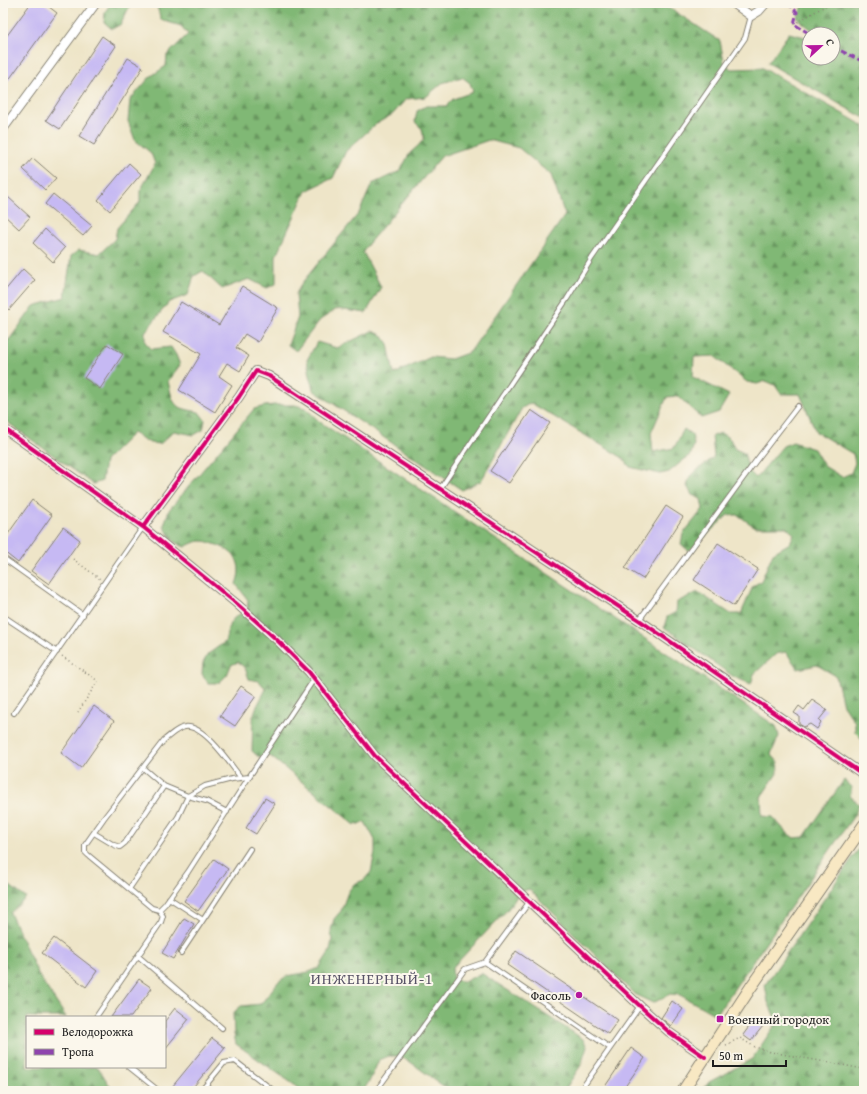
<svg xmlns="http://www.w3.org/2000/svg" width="867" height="1094" viewBox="0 0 867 1094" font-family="'Gentium Book Plus',serif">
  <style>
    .forest { fill: url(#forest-firs); stroke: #4e6a48 }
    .building { fill: #c6b9f3 }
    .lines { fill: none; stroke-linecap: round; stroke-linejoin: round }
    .lane-casing { stroke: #858072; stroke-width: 6 }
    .street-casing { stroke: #858072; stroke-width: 10 }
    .secondary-casing { stroke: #858072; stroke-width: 13 }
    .path { stroke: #858072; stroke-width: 1.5; stroke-dasharray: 1 3; stroke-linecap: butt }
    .lane { stroke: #fff; stroke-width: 4 }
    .street { stroke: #fff; stroke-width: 8 }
    .secondary { stroke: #f8e8c3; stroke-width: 11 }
    .quiet { stroke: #8e44ad; stroke-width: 3; stroke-dasharray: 6 3; stroke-linecap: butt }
    .cycleway-casing { stroke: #fbf7ec; stroke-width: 6 }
    .cycleway { stroke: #d6006c; stroke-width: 4 }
    .poi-dot { fill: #b5179e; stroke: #fbf7ec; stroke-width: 1.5 }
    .labels { text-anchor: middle; stroke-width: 4; stroke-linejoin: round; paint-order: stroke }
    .poi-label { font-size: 13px; fill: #1c1c1c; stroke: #fbf7ec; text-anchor: end }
    .quarter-label { font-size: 15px; letter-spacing: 1px; fill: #585367; stroke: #fbf7ec }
  </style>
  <defs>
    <pattern id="forest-firs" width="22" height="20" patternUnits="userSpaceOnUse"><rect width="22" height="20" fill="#80b874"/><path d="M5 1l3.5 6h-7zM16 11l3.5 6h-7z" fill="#68955e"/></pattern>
  </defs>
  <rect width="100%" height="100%" fill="#fbf7ec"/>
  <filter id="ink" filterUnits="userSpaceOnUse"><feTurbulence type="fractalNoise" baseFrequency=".025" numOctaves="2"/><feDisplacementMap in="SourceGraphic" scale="8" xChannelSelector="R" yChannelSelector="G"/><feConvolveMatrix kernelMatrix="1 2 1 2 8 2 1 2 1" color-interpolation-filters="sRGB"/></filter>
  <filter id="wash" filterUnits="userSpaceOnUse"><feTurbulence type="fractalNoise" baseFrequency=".012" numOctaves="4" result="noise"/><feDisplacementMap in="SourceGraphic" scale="16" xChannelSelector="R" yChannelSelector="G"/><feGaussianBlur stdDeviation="0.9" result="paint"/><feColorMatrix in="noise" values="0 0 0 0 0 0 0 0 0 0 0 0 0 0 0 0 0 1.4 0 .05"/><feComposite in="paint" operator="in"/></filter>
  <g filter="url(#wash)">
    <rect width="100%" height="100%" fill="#eee5c8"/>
    <path class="forest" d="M111,3H131L121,24L112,29L104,22L105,12Z
      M156,3H662L720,41L724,62L731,69L763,68L864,126V741L855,732V722L843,705L836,676L817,665L798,669L786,652L776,654L754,674L751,684L734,677L664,627L667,617L676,612L677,602L698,592L731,614H741L753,586L761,581L773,553L790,543L794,534L786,527H755L738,515H728L689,551L681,544L683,534L703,509L701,499L692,495L687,486L690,476L714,457L712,436L721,433L730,439L735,449L744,453L749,471L756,478L783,446L793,442L814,449L824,466L842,477L851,473L855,463L853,454L816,432L800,394H781L775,385L766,381L757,384L747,382L714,356L694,357L693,377L729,395L719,412L701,418L678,396L667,397L651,433L653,452L674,448L684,429L692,435L694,444L691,454L669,472L660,474L630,467L623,458L531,403L522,408L481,481L462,490L313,390L307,360L317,342L337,348L372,331L382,335L388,344L394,374L431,357L451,359L470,352L565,215L551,175L519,148L489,140L442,156L368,244L363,252L381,287L366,313L337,309L320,320L296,351L288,345L298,317L296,294L301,284L359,213L372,184L400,171L410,153L418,146L424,139L422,129L415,122L417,111L426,106H446L453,99L473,92L470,83L462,77L442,83L426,97L406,99L393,114L376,124L346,151L333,178L306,191L276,256V284L267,288L249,279L222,289L203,271L194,276L188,295L169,302L145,332V342L151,349L171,347L176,355L180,365L168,381C174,407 173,407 199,412L205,420L203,430L194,435L174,431L160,444L150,443L133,433L105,461L102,481L93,484L3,419V340H9L34,306L65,297L71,256L79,250L99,254L115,239L117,228L140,202V191L155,164L151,153L135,140L128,121L130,100L150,77L166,66L167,55L188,34L181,26L161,20Z
      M800,3H864V118L768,63L789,33L809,38V58H833V34H817L797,18L803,6Z
      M275,405H295L305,408L320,422L776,726L779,736L771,754L778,762V772L761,797L762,816L773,817L786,832L794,838L804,837L844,780L852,787L850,796L859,804L855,814L716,1015L680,995L670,994L653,1003L634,994L529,889L520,892L508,909L452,968L453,979L464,982L481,973L583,1039L587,1047L581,1065L564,1091H450L409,1061L399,1056H389L379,1060L370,1080L363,1091H303L236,1044L234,1034L233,1013L241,1006L261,1004L278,982L287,976L309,972L319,968L330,951L332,940L331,930L334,919L341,911L348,892L354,884L364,880L371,872L375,852V840L365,822L355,825L270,756L260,758L252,751L253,717L256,708L266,689L259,681L249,679L245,668L238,662L231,665L227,675L219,683H208L202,674L203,663L208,654L225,642C230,622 228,620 247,610L248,600L236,584C244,563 235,551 214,544C211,543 206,541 202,541C196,541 190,544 185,547C172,542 170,538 164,525L169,510L254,409L265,406Z
      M864,841V1091H702L709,1082L752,1059L777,1022L768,1002L765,985Z
      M3,881L26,898L10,913L39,976L66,1017H27V1067H98L113,1091H3Z"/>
    <g id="blocks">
      <path class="building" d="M31,3H44L57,13L3,88V41Z
        M102,36L116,46L60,129L46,120Z
        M128,58L143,67L94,145L79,136Z
        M33,158L56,178L45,190L23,169Z
        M129,163L141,174L110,211L98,200Z
        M53,194L92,226L83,236L45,204Z
        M8,197L30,217L19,229L3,214V203Z
        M45,229L65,248L53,262L33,243Z
        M23,269L35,280L9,310L3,304V293Z
        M242,286L278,308L258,342L245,334L236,348L249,356L240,371L227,363L219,376L232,385L215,412L179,390L201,354L163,332L181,302L219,325Z
        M107,344L123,354L100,389L84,378Z
        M531,410L550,423L509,483L490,471Z
        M32,500L52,515L18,563L3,551V541Z
        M666,506L683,517L643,579L625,568Z
        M63,527L80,540L49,584L31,571Z
        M718,543L758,569L734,606L694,580Z
        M241,686L256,696L235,726L220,716Z
        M812,700L827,710L819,720L821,722L817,729L810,724L804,727L799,724V716L794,713L799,706L804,710Z
        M94,706L114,721L81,768L61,753Z
        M265,798L275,804L256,834L246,828Z
        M214,859L228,869L198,911L184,901Z
        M184,918L194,924L173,959L162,953Z
        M54,938L97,971L86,987L42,953Z
        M516,951L618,1020L608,1034L507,965Z
        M139,979L152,988L131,1017H111Z
        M672,1001L683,1009L671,1026L661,1018Z
        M175,1008L189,1019L165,1049V1021Z
        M754,1020L763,1026L751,1041L743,1035Z
        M212,1038L225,1048L190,1091H176L172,1087Z
        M631,1048L645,1058L622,1091H602Z"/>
    </g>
  </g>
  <g filter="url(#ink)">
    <use href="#blocks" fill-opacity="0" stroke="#858072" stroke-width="1"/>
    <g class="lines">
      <g class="lane-casing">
        <path id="lane" d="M440,489L567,299L592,258L745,38L751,16
          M3,558L83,615
          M3,616L57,652
          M639,620L755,462L798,406
          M14,713L143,527
          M143,768L164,786L188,796L206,801L227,812
          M241,778C231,765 204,724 185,727C177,728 171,735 164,740L104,818L85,845V852L88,855L152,908L159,910L165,904L188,872L249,777
          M94,833L114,845L120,847L125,843L164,786
          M129,889L178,817L188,796L205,786L232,779L249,777L314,679
          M169,898L203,920L250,849
          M181,953L203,920
          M138,956L222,1028
          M485,962L610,1048
          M96,1017L161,922L163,916L159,910
          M129,1067L159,1091
          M201,1091L224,1063L235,1061L274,1091
          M376,1091L465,969L485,962L530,901
          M580,1091L640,1006"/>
      </g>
      <g class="street-casing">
        <path id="street" d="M733,3L751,16L759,11L766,3
          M3,129L96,3
          M3,428L143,527L237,604L277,640L309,672L375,756L640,1006L669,1032L705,1057
          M143,527L239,397L256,371L269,376L639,620L864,775"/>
      </g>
      <g class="secondary-casing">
        <path id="secondary" d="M683,1091L751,987L864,825"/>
      </g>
      <path class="path" d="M794,24L830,3
        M73,559L100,579
        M62,656L98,681L78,712
        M726,1045L740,1038L755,1047L771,1052L864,1069"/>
      <use href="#lane" class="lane"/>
      <use href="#street" class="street"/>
      <use href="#secondary" class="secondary"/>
      <path class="quiet" d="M788,3L797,12L794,24L810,34
        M833,47L864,62"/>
      <g class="cycleway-casing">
        <path id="cycleway" d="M3,428L143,527L237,604L277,640L309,672L375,756L640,1006L669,1032L705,1057
          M143,527L239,397L256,371L269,376L639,620L864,775"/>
      </g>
      <use href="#cycleway" class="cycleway"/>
    </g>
  </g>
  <g class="poi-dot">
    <circle cx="579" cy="995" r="4"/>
    <rect x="716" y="1015" width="8" height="8" rx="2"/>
  </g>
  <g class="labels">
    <g class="poi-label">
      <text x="571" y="1000">Фасоль</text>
      <text x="728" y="1024" text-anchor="start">Военный городок</text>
    </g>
    <g class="quarter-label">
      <text x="372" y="984">ИНЖЕНЕРНЫЙ-1</text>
    </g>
  </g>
  <rect width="867" height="1094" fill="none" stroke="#fbf7ec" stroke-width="16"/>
  <rect x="26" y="1016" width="140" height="52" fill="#fbf7ec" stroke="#a29f99"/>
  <rect x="34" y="1029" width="20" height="6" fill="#d6006c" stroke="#a29f99"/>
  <text x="62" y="1036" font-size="12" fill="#1c1c1c">Велодорожка</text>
  <rect x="34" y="1049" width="20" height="6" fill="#8e44ad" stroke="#a29f99"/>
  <text x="62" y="1056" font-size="12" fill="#1c1c1c">Тропа</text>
  <g transform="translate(821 46) rotate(68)"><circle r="19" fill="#fbf7ec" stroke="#a29f99"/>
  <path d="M0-3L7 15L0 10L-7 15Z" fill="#b5179e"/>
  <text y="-6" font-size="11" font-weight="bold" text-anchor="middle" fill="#1c1c1c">С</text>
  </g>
  <path d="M713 1060v6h73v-6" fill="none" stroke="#1c1c1c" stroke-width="2"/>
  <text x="719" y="1060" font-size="12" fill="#1c1c1c" stroke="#fbf7ec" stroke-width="3" paint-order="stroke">50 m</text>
</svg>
